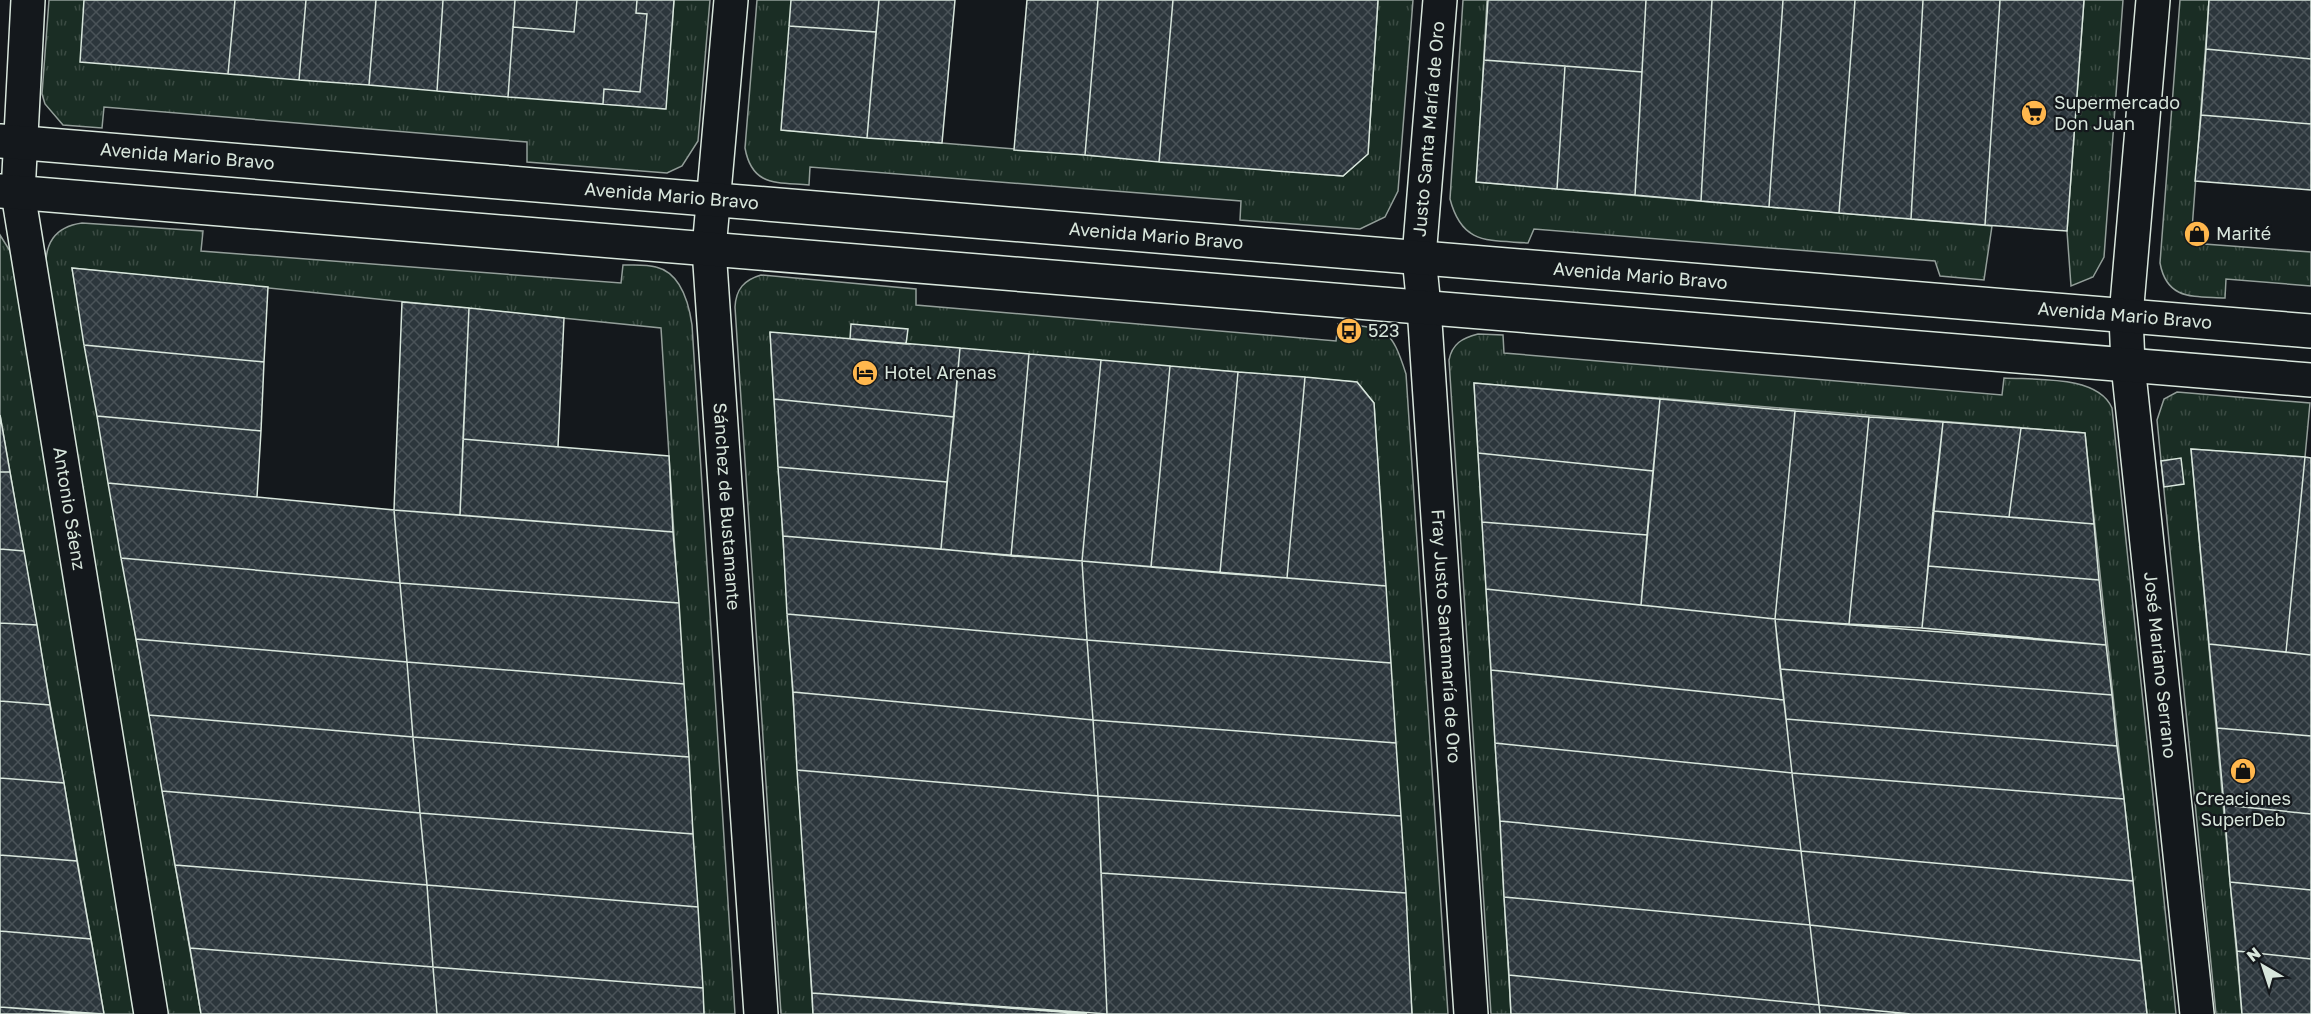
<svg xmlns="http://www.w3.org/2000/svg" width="2311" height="1014" viewBox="0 0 2311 1014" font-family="'Golos Text',sans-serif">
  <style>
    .grass { fill: url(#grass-tufts); stroke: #939e99; stroke-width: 1.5 }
    .building { fill: url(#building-cross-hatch); stroke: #d8e6dc; stroke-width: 1.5 }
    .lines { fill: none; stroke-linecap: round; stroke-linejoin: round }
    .minor-casing { stroke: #d8e6dc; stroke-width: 36 }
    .secondary-casing { stroke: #d8e6dc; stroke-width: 36 }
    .minor { stroke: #14181c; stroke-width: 33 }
    .secondary { stroke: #14181c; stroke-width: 33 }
    .labels { text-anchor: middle; stroke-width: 4.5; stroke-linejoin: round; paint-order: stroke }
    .poi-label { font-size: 18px; fill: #d8e6dc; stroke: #14181c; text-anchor: start }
    .street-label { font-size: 18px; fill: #d8e6dc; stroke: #14181c }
  </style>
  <defs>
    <pattern id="grass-tufts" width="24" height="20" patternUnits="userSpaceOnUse" patternTransform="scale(1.5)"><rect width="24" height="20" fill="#1a2d24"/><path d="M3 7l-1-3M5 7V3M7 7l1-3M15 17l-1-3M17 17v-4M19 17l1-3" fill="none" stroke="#3b4b43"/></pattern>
    <pattern id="building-cross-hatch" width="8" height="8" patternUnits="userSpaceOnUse" patternTransform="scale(1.5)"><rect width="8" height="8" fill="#2c363c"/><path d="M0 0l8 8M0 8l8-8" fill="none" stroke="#4a5358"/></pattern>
  </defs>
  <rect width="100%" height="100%" fill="#14181c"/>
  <path class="grass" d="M49,0H84L107,63L665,109L674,0H710L698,141L682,166L667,173L527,162V142L104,107L102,128L63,125L45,104L42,94Z
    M757,0H792L782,130L1343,176L1368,154L1378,0H1413L1398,191L1385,217L1360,229L1240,220L1241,201L810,167L809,185C777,182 752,187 745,148Z
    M1463,0H1487L1477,182L1992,226L1984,280L1940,276L1935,261L1534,229L1528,243C1488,240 1462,245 1450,199Z
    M2084,0H2123L2104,257L2093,277L2071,286L2067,231Z
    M2180,0H2209L2191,243L2311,252V286L2226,279L2225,298C2194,296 2167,301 2160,263Z
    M82,223L203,231L201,251L621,283L623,265C633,265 646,264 656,267C681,273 689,304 692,325L735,1014H704L661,328L72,268L201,1014H168L46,272C44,244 54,227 82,223Z
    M0,235L10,251L14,267L134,1014H104L0,415Z
    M761,275L916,289V305L1336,341L1338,324C1386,328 1391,327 1406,374L1448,1014H1412L1374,403L1357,382L770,333L813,1014H781L735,307C736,289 744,280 761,275Z
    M1478,334L1503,335L1504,353L2002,395L2004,378C2036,380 2098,375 2112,408L2176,1014H2147L2085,433L1474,383L1511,1014H1491L1449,360C1452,344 1462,338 1478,334Z
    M2177,392L2310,403L2305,457L2191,449L2242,1014H2216L2157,420L2164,399Z"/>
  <path class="building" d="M84,0H235L228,74L80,62Z
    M235,0H306L299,80L228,74Z
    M306,0H376L369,85L299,80Z
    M376,0H443L437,91L369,85Z
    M443,0H515L508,97L437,91Z
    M515,0H674L666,109L508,97Z
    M577,0H637L636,13L647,14L640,92L604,89L603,104L508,97L513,27L574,32Z
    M791,0H879L876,32L789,26Z
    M879,0H955L942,143L867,138Z
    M1027,0H1098L1085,155L1014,150Z
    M1098,0H1173L1159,162L1085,155Z
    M1173,0H1378L1368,154L1343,176L1159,162Z
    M1488,0H1646L1642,72L1484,60Z
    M1646,0H1712L1701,201L1635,195Z
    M1712,0H1783L1769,207L1701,201Z
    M1783,0H1855L1839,213L1769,207Z
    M1855,0H1923L1911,219L1839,213Z
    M1923,0H2000L1985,225L1911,219Z
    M2000,0H2084L2067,231L1985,225Z
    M2209,0H2311V59L2206,49Z
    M789,26L876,32L867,138L781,130Z
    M2206,49L2311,59V124L2201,115Z
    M1484,60L1565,66L1557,189L1476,182Z
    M1565,66L1642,72L1635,195L1557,189Z
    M2201,115L2311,124V190L2195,181Z
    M72,268L268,287L264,362L84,345Z
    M402,302L469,308L460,515L394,510Z
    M469,308L564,318L558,447L463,439Z
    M851,324L908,329L906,344L850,339Z
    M770,332L960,348L954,417L774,399Z
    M84,345L264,362L261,431L97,416Z
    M960,348L1029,354L1011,556L941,549Z
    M1029,354L1101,360L1082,561L1011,556Z
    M1101,360L1170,366L1151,567L1082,561Z
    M1170,366L1238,372L1220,573L1151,567Z
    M1238,372L1305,377L1287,578L1220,573Z
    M1305,377L1357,382L1374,403L1386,586L1287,578Z
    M1474,383L1660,399L1653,471L1478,453Z
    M774,399L954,417L947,482L778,467Z
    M1660,399L1795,411L1775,619L1641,605Z
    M1795,411L1869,417L1849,624L1775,619Z
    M0,415L10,472H0Z
    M97,416L261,431L257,497L108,483Z
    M1869,417L1943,422L1922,628L1849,624Z
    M1943,422L2021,428L2009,517L1933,511Z
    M2021,428L2085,433L2094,524L2009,517Z
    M463,439L669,456L673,532L460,515Z
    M2191,449L2305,457L2286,652L2209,644Z
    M1478,453L1653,471L1647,535L1482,522Z
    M2305,457L2311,458V655L2286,652Z
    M2181,458L2184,484L2164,487L2161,461Z
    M778,467L947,482L941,549L783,536Z
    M0,472H10L24,551L0,549Z
    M108,483L394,510L400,583L121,558Z
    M394,510L673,532L679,603L400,583Z
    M1933,511L2094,524L2099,580L1928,566Z
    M1482,522L1647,535L1641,605L1486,589Z
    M783,536L1082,561L1087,640L787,614Z
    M0,549L24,551L37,625L0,623Z
    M121,558L400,583L407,662L136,639Z
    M1082,561L1386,586L1391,663L1087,640Z
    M1928,566L2099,580L2106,645L1922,628Z
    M400,583L679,603L684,684L407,662Z
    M1486,589L1775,619L1784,700L1491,670Z
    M787,614L1087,640L1093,720L793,692Z
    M1775,619L2106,645L2112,695L1780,669Z
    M0,623L37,625L50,705L0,701Z
    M136,639L407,662L413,737L149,715Z
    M1087,640L1391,663L1396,743L1093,720Z
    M2209,644L2311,655V736L2217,728Z
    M407,662L684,684L689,757L413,737Z
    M1780,669L2112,695L2117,746L1786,719Z
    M1491,670L1784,700L1792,773L1495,743Z
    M793,692L1093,720L1098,796L797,770Z
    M0,701L50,705L64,783L0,778Z
    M149,715L413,737L420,813L162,791Z
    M1786,719L2117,746L2124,799L1792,773Z
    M1093,720L1396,743L1401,816L1098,796Z
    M2217,728L2311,736V814L2224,805Z
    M413,737L689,757L693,834L420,813Z
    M1495,743L1792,773L1801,851L1500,821Z
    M797,770L1098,796L1107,1014L812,993Z
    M1792,773L2124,799L2133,881L1801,851Z
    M0,778L64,783L77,861L0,855Z
    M162,791L420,813L427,885L175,865Z
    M1098,796L1401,816L1406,893L1101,873Z
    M2224,805L2311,814V890L2230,882Z
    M420,813L693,834L698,907L427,885Z
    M1500,821L1801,851L1810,925L1504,897Z
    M1801,851L2133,881L2141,961L1810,925Z
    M0,855L77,861L91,939L0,931Z
    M175,865L427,885L433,967L190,948Z
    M1101,873L1406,893L1412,1014H1107Z
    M2230,882L2311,890V959L2237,951Z
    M427,885L698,907L703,988L433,967Z
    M1504,897L1810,925L1819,1005L1509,975Z
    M1810,925L2141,961L2147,1014H1911L1819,1005Z
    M0,931L91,939L104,1014L0,1007Z
    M190,948L433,967L437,1014H201Z
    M2237,951L2311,959V1014H2242Z
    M433,967L703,988L704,1014H437Z
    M1509,975L1819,1005L1820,1014H1511Z
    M812,993L1087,1014H813Z
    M1819,1005L1911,1014H1820Z
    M0,1007L90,1014H0Z"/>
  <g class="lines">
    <g class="minor-casing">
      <g id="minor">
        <path id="s1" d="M28,0L18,193L151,1014"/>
        <path id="s2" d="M731,0L709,249L761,1014"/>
        <path id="s3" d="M1440,0L1419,257L1424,307L1471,1014"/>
        <path id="s4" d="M2153,0L2126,316L2128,365L2197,1014"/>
      </g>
    </g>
    <g class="secondary-casing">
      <g id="secondary">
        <path id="s5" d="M0,141L2311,331"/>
        <path d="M0,191L2311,380"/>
      </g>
    </g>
    <use href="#minor" class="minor"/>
    <use href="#secondary" class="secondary"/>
  </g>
  <defs>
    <g id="supermarket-disc" transform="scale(1.35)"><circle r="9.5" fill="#ffb74d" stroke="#14181c"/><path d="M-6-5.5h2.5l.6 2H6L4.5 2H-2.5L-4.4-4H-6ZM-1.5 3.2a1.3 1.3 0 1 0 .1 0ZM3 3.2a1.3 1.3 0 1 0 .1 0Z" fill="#111"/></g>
    <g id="shop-disc" transform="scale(1.35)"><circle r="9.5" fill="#ffb74d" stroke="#14181c"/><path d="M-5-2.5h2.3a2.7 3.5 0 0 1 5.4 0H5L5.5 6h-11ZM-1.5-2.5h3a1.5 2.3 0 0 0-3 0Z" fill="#111"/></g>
    <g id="bus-disc" transform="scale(1.35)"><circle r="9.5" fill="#ffb74d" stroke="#14181c"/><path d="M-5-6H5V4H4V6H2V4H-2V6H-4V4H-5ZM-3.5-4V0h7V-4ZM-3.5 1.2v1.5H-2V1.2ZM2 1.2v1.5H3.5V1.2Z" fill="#111"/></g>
    <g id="hotel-disc" transform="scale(1.35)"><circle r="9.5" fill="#ffb74d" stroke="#14181c"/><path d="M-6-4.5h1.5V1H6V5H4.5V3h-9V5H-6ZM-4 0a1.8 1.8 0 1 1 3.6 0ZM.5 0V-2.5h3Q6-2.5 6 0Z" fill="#111"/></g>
  </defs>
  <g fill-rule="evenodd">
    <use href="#supermarket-disc" x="2034" y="113"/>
    <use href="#shop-disc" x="2197" y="234"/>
    <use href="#bus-disc" x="1349" y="331"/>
    <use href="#hotel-disc" x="865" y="373"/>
    <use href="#shop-disc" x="2243" y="771"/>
  </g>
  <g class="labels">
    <g class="poi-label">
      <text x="2054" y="109">Supermercado<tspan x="2054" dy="21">Don Juan</tspan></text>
      <text x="2216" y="240">Marité</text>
      <text x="1368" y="337">523</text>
      <text x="884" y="379">Hotel Arenas</text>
      <text x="2243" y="805" text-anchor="middle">Creaciones<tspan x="2243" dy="21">SuperDeb</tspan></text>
    </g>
    <g class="street-label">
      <text transform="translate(1429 129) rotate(-85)" y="6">Justo Santa María de Oro</text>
      <text dy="6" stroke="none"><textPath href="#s5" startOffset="188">Avenida Mario Bravo</textPath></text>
      <text dy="6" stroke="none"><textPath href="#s5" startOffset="674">Avenida Mario Bravo</textPath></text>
      <text dy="6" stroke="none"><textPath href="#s5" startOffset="1160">Avenida Mario Bravo</textPath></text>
      <text dy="6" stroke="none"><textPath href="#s5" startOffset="1646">Avenida Mario Bravo</textPath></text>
      <text dy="6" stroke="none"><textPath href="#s5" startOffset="2132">Avenida Mario Bravo</textPath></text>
      <text dy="6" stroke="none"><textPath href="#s2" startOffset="508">Sánchez de Bustamante</textPath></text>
      <text dy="6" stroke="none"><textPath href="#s1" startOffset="513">Antonio Sáenz</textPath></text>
      <text dy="6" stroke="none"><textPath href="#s3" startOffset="638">Fray Justo Santamaría de Oro</textPath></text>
      <text dy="6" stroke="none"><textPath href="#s4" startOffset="668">José Mariano Serrano</textPath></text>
    </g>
  </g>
  <g transform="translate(2263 966) rotate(321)" stroke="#14181c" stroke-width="4.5" paint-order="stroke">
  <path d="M0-4.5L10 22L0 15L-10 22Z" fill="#d8e6dc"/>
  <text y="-9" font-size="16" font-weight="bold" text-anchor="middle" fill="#d8e6dc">N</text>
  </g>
</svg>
